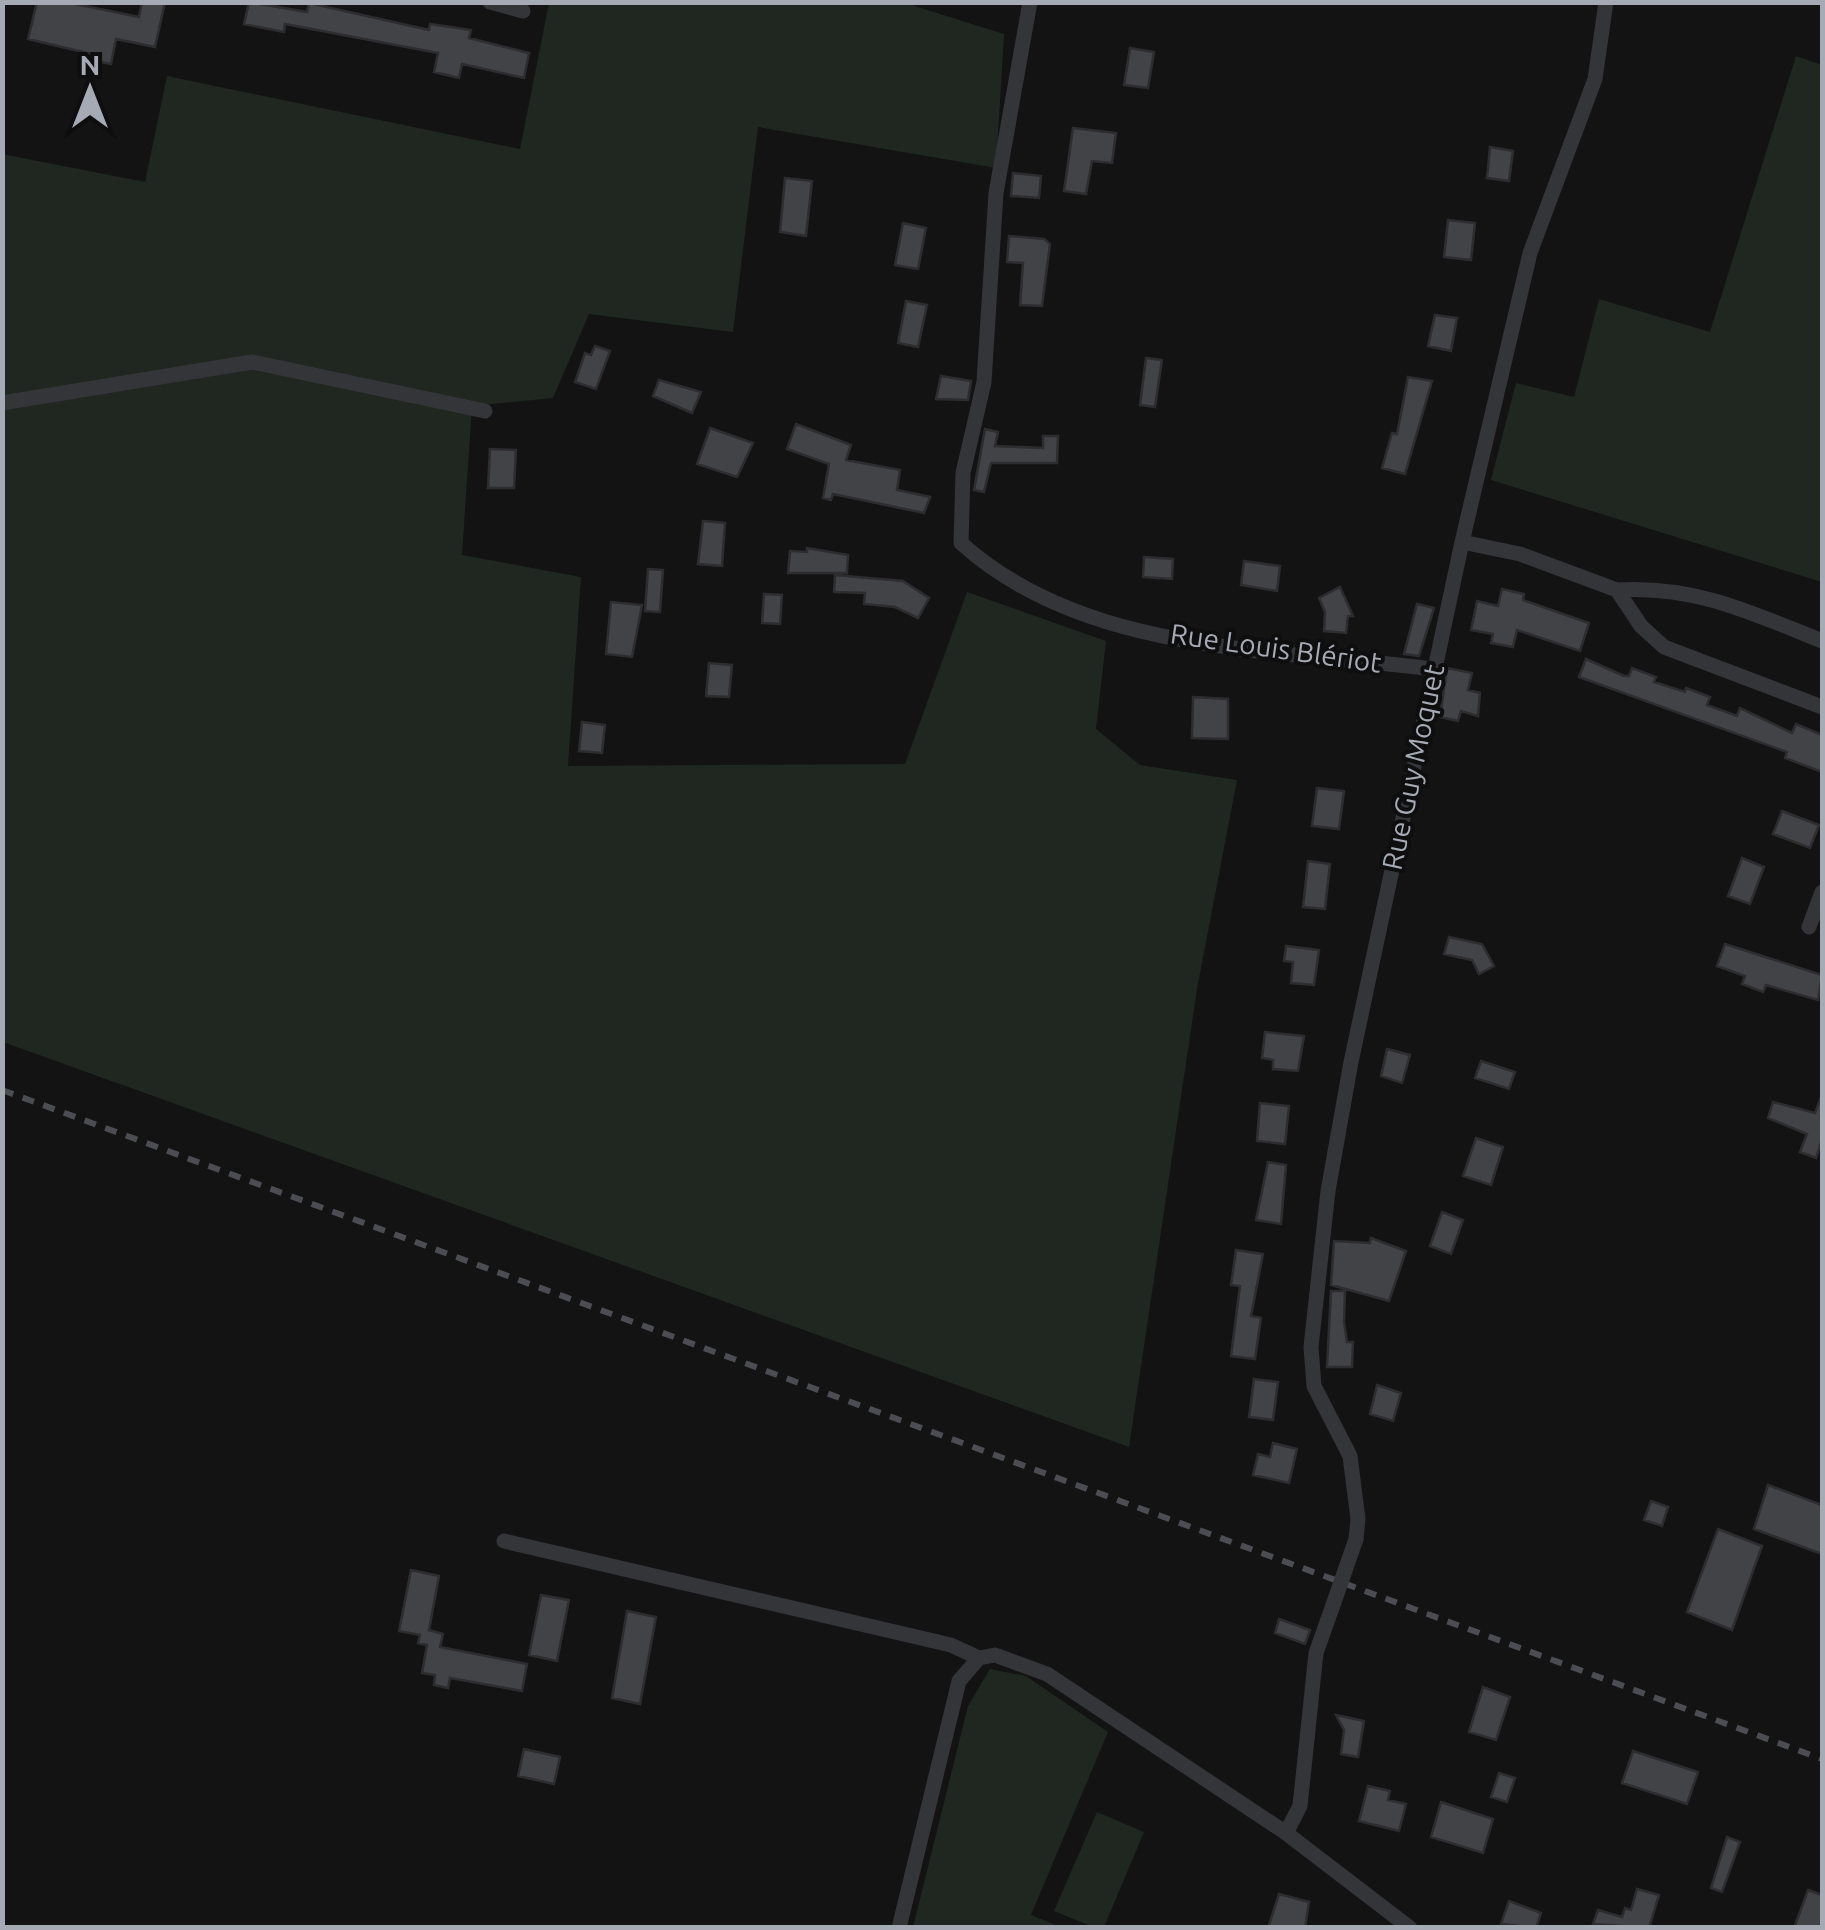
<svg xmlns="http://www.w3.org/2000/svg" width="1825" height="1930" viewBox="0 0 1825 1930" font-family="Ubuntu,sans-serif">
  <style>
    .green { fill: #1f2720 }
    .building { fill: #424347; stroke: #2d2d30; stroke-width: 2.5 }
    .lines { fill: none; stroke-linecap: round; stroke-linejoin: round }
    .street { stroke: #343539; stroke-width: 15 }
    .rail { stroke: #4b4d52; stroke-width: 6; stroke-dasharray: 12 10; stroke-linecap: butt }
    .street-bridge { stroke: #343539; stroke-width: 15 }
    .labels { text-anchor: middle; stroke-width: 8; stroke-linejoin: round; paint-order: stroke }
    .street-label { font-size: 28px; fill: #a5aab4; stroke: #0e0e0f }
  </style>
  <rect width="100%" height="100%" fill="#131314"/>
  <path class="green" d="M549,3H905L1004,34L996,168L758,127L733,332L589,314L553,398L472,406L462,555L581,577L568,766L905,764L967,592L1106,641L1096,729L1140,765L1237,780L1197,989L1129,1447L3,1042L2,154L145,182L167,76L520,149Z
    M1796,56L1822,65V582L1491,480L1516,383L1574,397L1599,299L1710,332Z
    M990,1669L1026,1676L1108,1732L1031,1915L1060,1927H913L968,1706Z
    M1097,1812L1144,1832L1104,1927H1093L1054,1911Z"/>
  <path class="building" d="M37,2H66L139,17L142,2H165L155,47L116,39L111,64L95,61L96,55L28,39Z
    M249,2L307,12L309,3L429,30L430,24L471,30L469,38L529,53L524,78L462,64L459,78L434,72L438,53L285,24L284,32L244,24Z
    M1130,48L1154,52L1148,88L1124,85Z
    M1073,128L1116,133L1112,163L1092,161L1086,194L1064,191Z
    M1490,147L1513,151L1509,181L1487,178Z
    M1013,173L1041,176L1039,198L1011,196Z
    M785,178L812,181L806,236L780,232Z
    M1448,220L1475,223L1471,260L1444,257Z
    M903,223L926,228L918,269L895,265Z
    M1009,236L1044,239L1050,244L1042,306L1020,305L1023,263L1007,262Z
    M906,301L927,305L918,347L898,343Z
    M1435,315L1457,318L1451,351L1428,346Z
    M595,346L610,351L596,389L575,382L585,353L591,355Z
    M1146,358L1162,360L1155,407L1140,405Z
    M941,376L971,381L968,400L936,399Z
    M1408,377L1432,381L1405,474L1382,468L1392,433L1397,434Z
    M659,380L701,392L692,413L653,396Z
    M796,424L851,445L846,460L900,470L897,490L930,497L924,513L833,494L831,500L823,498L829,464L787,449Z
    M710,428L753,443L737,477L697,464Z
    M985,429L998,432L995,446L1043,448V436H1058L1057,463H991L984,492L974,490Z
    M490,449L516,450L514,488H488Z
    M703,521L725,523L722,566L698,564Z
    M807,548L848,555L847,573H788L790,551L807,552Z
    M1144,557L1173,559L1172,579L1143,577Z
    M1244,561L1280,566L1277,591L1241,585Z
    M648,569L663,570L660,612L645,611Z
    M835,575L903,581L929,598L918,618L895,607L864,604L865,593L834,592Z
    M1340,587L1353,616H1348L1346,633L1324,631L1325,612L1319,598Z
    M1502,589L1524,594L1523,600L1589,623L1580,651L1517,630L1513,647L1491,643L1493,634L1471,630L1477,601L1498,606Z
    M764,594L782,595L780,624L762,623Z
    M611,602L642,605L632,657L606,654Z
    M1417,604L1434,608L1419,656L1404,654Z
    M1586,659L1624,676H1629L1632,668L1656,677L1654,682L1685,692L1686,688L1710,697L1707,705L1737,716L1740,708L1792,733L1796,724L1822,735V772L1785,758L1787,752L1579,677Z
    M709,663L732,665L729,697L706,696Z
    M1447,668L1472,673L1468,690L1480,693L1478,716L1461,711L1458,721L1440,717Z
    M1193,697L1228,699V739L1192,738Z
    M582,722L605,725L602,753L579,751Z
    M1317,788L1344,791L1339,829L1312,826Z
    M1782,811L1819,825L1810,848L1773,834Z
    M1742,858L1764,867L1750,904L1728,896Z
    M1308,861L1330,864L1325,909L1303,907Z
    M1449,937L1482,944L1494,966L1479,974L1472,960L1444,954Z
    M1725,944L1822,975L1818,1000L1766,985L1763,992L1742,984L1745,976L1717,966Z
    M1286,946L1319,950L1314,985L1291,983L1293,962L1284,961Z
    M1265,1032L1304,1036L1298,1071L1273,1069V1060L1262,1058Z
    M1387,1049L1410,1055L1402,1083L1381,1076Z
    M1481,1061L1515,1072L1509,1089L1475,1078Z
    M1821,1097L1822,1140L1816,1158L1800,1152L1807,1134L1768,1118L1773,1102L1815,1113Z
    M1260,1103L1289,1106L1285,1144L1257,1141Z
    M1476,1138L1503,1147L1491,1185L1463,1176Z
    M1268,1162L1286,1165L1281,1224L1256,1220Z
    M1442,1212L1463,1220L1451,1254L1430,1246Z
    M1371,1238L1406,1251L1389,1301L1331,1285L1334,1241L1370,1243Z
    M1236,1250L1263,1254L1251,1316L1261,1318L1255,1359L1231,1356L1240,1286L1231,1285Z
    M1331,1291H1345L1344,1322L1347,1342H1353L1352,1367H1327Z
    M1254,1379L1278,1382L1273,1420L1249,1417Z
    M1377,1385L1401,1393L1393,1421L1370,1414Z
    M1273,1443L1297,1449L1289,1483L1253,1475L1258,1454L1270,1457Z
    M1768,1485L1822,1505V1554L1754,1529Z
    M1651,1501L1668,1507L1662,1526L1644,1520Z
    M1718,1529L1762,1546L1732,1630L1687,1612Z
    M411,1570L439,1576L429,1630L443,1634L440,1647L527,1664L522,1691L450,1678L448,1688L434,1685L435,1675L422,1673L427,1645L418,1643L420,1635L399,1631Z
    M541,1595L569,1600L557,1661L529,1655Z
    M627,1611L656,1617L640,1704L612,1698Z
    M1279,1619L1310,1630L1305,1644L1275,1633Z
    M1483,1687L1510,1697L1496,1740L1469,1732Z
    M1336,1715L1364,1721L1358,1757L1341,1754L1344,1730Z
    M524,1749L560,1757L554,1784L518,1776Z
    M1633,1751L1698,1772L1687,1804L1622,1783Z
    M1499,1773L1515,1778L1507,1802L1491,1797Z
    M1368,1786L1390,1791L1388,1800L1406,1804L1399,1831L1359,1821Z
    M1441,1802L1493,1819L1483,1853L1431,1837Z
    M1727,1837L1740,1842L1722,1892L1711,1888Z
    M1637,1889L1659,1895L1649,1928L1593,1924L1598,1910L1622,1917L1625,1908L1631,1910Z
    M1808,1890L1822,1895V1921L1820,1928H1794Z
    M1279,1894L1309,1902L1305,1928H1268Z
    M1509,1901L1541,1913L1536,1928L1501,1924Z"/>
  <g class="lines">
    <path class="street" d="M490,2L523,11
      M1030,2L996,193L984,382L963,473L961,543C1085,655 1277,649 1434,669
      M2,403L252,362L485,411
      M1462,542L1520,554L1617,590
      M1822,641C1752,613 1695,585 1617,590L1641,626L1664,647L1822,707
      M1809,927L1822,892
      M1356,1539L1358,1519L1350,1456L1314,1386L1311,1347L1328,1191L1351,1062L1462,542L1530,253L1595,79L1606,2
      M504,1541L951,1645L979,1658
      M1286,1833L1300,1806L1316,1653L1333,1605
      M899,1928L959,1681L979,1658L995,1655L1047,1674L1286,1833L1410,1928"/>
    <path class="rail" d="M2,1090L1822,1759"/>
    <path class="street-bridge" d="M1333,1605L1356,1539"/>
  </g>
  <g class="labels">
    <g class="street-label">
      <text transform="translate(1276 648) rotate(8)" y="10">Rue Louis Blériot</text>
      <text transform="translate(1413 767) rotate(-78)" y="10">Rue Guy Moquet</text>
    </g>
  </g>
  <rect width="1825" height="1930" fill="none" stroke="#a5aab4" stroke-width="10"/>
  <g transform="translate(90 90)" stroke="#0e0e0f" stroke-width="8" paint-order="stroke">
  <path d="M0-8L18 38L0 25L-18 38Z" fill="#a5aab4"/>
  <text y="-15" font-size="28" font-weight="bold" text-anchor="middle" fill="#a5aab4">N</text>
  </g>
</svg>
